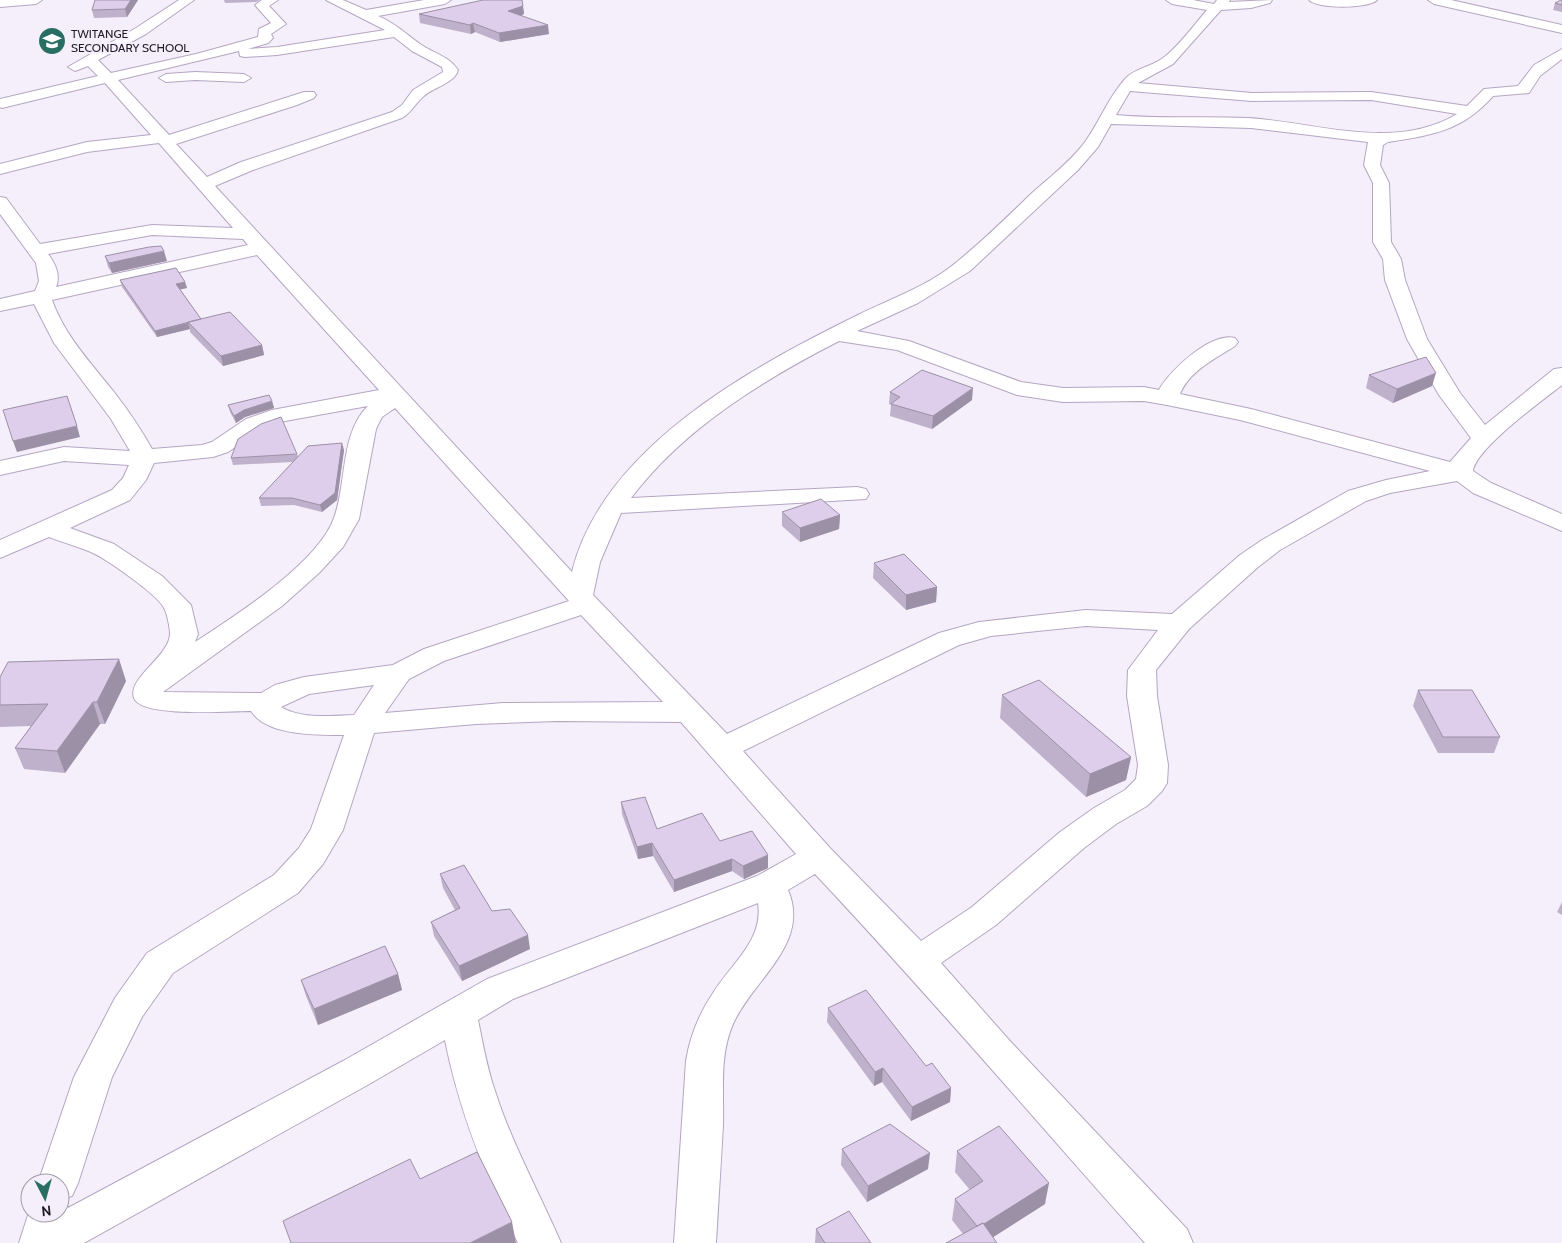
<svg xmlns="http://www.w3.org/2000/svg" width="1562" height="1243" viewBox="0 0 1562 1243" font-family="Cabin,sans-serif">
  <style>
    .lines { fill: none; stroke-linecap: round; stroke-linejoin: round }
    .minor-casing { stroke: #b5a5c2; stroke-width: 2 }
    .minor { fill: #fff; fill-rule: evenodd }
    .wall { fill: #bfb1cb }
    .shaded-wall { fill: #9b90a5 }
    .building { fill: #deceec; stroke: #9b90a5 }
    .labels { text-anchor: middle; stroke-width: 4; stroke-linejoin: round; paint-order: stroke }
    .far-poi-label { font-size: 12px; fill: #221c26; stroke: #f5effb; text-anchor: start }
  </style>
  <rect width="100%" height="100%" fill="#f5effb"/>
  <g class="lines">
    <g class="minor-casing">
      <path id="minor" d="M0,0H42L36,4L0,7Z
        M179,0H194L146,34L98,60L111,73L196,54L258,37L259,29L271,23L255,5L262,0H278L269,6L286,24L271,34L273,38L268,43L248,49L277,47L385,30L326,0H343L366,10L424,0H451L445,4L378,16C395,23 406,34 420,44C433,53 449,56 458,70C455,83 434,87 424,96C416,102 412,112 402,118L253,170L215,186L572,572C602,448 752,367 858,315C892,298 929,286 958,261C984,240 1008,216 1032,193C1050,177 1071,161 1085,142C1100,121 1108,98 1125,79C1135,68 1151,67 1163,58C1178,47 1194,25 1207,10L1172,4L1166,0H1193L1214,4L1217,0H1230L1229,2L1272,0L1270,3L1251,8L1221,10L1173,64L1138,83L1252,93L1371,92L1467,106L1484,89L1518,86L1534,65L1562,49V59L1540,76L1529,93L1493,96C1462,131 1433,135 1388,142L1383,145L1380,165L1389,183L1391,242L1401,259L1405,280L1427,339L1460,393L1485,425L1554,369L1562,368V385C1543,400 1475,449 1473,471L1491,483L1562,514V531L1473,493L1457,481L1390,493L1366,501L1280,550L1258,567L1189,629L1156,670L1157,696L1168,765L1167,783L1162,791L1147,806L1116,824L1084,848L996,925L941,963L1009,1040L1187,1229L1193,1243H1145C1035,1120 928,994 815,874L788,890C811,944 753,979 733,1024C719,1056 724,1091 723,1125C721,1164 718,1204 716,1243H674L686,1061C690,1036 699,1014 713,993C731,964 764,940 758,903L513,999L478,1020C483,1044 487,1068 495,1091C512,1144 539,1192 561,1243H518C486,1178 459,1111 445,1040L371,1083L84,1243H19L30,1209V1213H60V1183H38L74,1077L115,998L147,953L274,875L299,848L311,829L344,735C317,735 267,736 251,711C231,711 141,718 134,698C127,678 169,657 170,634C170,628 167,613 164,608C158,595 109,561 95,554C81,547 64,543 49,537L0,558V540L112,490L123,478L129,465L64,461L0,475V461L64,447L130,451L111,419L54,343L34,304L0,311V299L35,291L39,281L36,263L0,214V197L6,198L40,244L152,225L233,228L159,143L87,152L0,174V164L87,142L151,135L105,83L2,108L0,107V99L98,76L88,66L75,71L68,67L136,28ZM394,37L412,51L442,67L443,72L413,90L402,105L392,112L241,162L207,177L176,144L297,105L314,98L316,95L314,92H304L169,135L118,80L239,51L240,56L245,57L277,55ZM1130,91L1252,101L1371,100L1457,114C1394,152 1316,122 1248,118C1204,116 1160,119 1116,115ZM1111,124L1251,128L1368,142L1364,165L1373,183V242L1383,259L1385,280L1407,339L1439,395L1471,438L1450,462L1251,409L1180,394C1189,371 1215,359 1235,346L1238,342L1235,338C1211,332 1170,370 1159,390L1144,387L1063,388L1021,382L909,341L857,331L918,303L970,271L1078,170L1098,147ZM152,235L243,239L248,245L56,287C61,275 55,263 48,254ZM257,255L379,390L272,410L246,419L212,442L202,445L152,449C141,429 128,410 114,392C90,362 65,336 52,300ZM839,341L897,350L1017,395L1063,402L1144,401L1167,405L1240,420L1430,471L1386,480L1348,491L1262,540L1240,555L1172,614L1086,610L979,622L939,633L727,734L593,595L600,562L621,513L866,499L869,494L866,489L857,487L631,498C684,428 763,380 839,341ZM368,406C340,433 347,483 334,518C318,563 235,616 195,642L198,634L191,605L162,576L114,544L70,528L130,500L146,480L154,463L213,457L228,452L262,429L285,421ZM395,408L569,601L424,649L393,665L304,677L275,685L261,693L163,692L282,606L319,573L343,547L359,519L376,429L382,417ZM581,615L663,702L503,703L385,713L409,679L444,661ZM1086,626L1158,630L1128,670L1127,696L1138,765L1136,779L1125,790L1094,808L1060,832L972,907L921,941L830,848L743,751L959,645L991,636ZM374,685L354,715C332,716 300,719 281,707L309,694ZM556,721L681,722L796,854L757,876L487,979L343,1061L68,1208L63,1199L72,1196L78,1183L112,1077L142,1017L173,973L298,893L323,864L343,830L374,733L476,724Z
        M1309,0H1377C1369,9 1316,9 1309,0Z
        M1428,0H1451L1562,25V33L1434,4Z
        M195,72L244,74L251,78L244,82L195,80L166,82L159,78L166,74Z"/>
    </g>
    <use href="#minor" class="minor"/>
  </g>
  <path class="wall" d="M95,0H138L127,17L94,18L92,10Z
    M224,0H260L256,2L225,3Z
    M1562,0V12L1553,10L1555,3Z
    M523,6L524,14L521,16L549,34L500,42L475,32L471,34L420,23L419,14Z
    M105,256L167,261L112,273L108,267Z
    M120,280L185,282L187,288L180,289L201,319L262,345L264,355L223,366L190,332V329L157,337L122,287Z
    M1369,375L1432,386L1393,403L1366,388Z
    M890,392L972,400L932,429L890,416L891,405L889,404Z
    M272,401L274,408L245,417L236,423L230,412L228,405Z
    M344,450L337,500L322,512L294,505L261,506L259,498L293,462L233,465L231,458L297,454L298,456Z
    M782,512L840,515L839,529L800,542L782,526Z
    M874,563L937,587L936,602L906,610L873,578Z
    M0,677L126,681L105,724H100L65,773L24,769L15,748L31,726L0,727Z
    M1418,690L1500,737L1494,753H1438L1413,706Z
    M1002,695L1131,757L1126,780L1086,797L1000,718Z
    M621,802L657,829L720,841L768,868L744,879L732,871L674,892L653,856L638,859L622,814Z
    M440,874L492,911L530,949L462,981L434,936L431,922L455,910L443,888Z
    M1562,902V915L1557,912Z
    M398,974L402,990L318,1025L306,996L301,980Z
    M828,1008L926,1066L951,1088L950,1102L911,1121L882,1082L874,1086L827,1022Z
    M842,1149L928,1169L867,1202L841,1165Z
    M957,1151L1045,1204L993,1237L963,1234L952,1220L955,1199L970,1190L955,1172Z
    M816,1229L871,1243H815Z"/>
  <path class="shaded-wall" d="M131,0H138L127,17L125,9Z
    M523,6L524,14L509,20L508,11Z
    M473,23L475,32L471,34L470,25Z
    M548,25L549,34L500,42L499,33Z
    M164,251L167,261L112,273L109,263Z
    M185,282L187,288L178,290L176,284Z
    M188,323L190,329L157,337L155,331Z
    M262,345L264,355L223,366L221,356Z
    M1436,373L1432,386L1393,403L1397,389Z
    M973,388L972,400L932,429L933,416Z
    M272,401L274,408L245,417L236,423L234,416L244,410Z
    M77,426L80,437L17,452L13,441Z
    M342,443L344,450L337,500L322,512L320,505Z
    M840,515L839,529L800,542V528Z
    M937,587L936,602L906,610V595Z
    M119,659L126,681L105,724L97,702Z
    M93,702L100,724L65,773L57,751Z
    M1131,757L1126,780L1086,797L1090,774Z
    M652,843L653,856L638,859L637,847Z
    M768,855V868L744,879L743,866Z
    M732,859V871L674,892V880Z
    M528,935L530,949L462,981L459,966Z
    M398,974L402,990L318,1025L314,1009Z
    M883,1068L882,1082L874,1086L875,1072Z
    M951,1088L950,1102L911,1121L912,1107Z
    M930,1153L928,1169L867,1202L868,1186Z
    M1049,1183L1045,1204L984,1243L978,1227Z
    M512,1222L516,1243H470Z"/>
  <path class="building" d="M95,0H131L125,9L92,10Z
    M483,0H522L523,6L508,11L548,25L499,33L473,23L470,25L419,14Z
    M1561,0H1562V5L1555,3Z
    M161,246L164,251L109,263L105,256L149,247Z
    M176,268L185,282L176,284L201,319L155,331L120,280Z
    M230,312L262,345L221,356L188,322Z
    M1426,357L1436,373L1397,389L1369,375Z
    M922,370L973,388L933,416L891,404L900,397L890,392Z
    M269,395L272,401L244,410L234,416L228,405Z
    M67,396L77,426L13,441L3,410Z
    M281,417L297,454L231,458L238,439L261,424Z
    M342,443L335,493L320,505L292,498H259L308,446Z
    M821,499L840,515L800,528L782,512Z
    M904,554L937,587L906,595L874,563Z
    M119,659L97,702H93L57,751L15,748L48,704L0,705V677L8,662Z
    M1039,680L1131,757L1090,774L1002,695Z
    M1418,690H1472L1500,737H1443Z
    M645,797L657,829L702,813L720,841L752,831L768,855L743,866L732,859L674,880L652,843L637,847L621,802Z
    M464,865L492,911L510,909L528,935L459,966L431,922L460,908L440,874Z
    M385,946L398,974L314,1009L301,980Z
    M866,990L926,1066L932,1063L951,1088L912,1107L883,1068L875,1072L828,1008Z
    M890,1124L930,1153L868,1186L842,1149Z
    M999,1126L1049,1183L984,1224L983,1223L977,1226L955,1199L983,1181L957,1151Z
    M477,1152L512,1222L470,1243H291L283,1221L410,1159L420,1179Z
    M849,1211L871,1243H825L816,1229Z
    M983,1223L997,1243H946Z"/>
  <defs>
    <g id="school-disc" transform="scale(1.4375)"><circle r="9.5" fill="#286e63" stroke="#f5effb"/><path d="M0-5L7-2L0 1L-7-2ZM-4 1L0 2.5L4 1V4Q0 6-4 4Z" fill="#fff"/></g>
  </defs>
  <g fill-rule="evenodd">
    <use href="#school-disc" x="52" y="41"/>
  </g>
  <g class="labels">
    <g class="far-poi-label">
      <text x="71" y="38">TWITANGE<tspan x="71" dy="14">SECONDARY SCHOOL</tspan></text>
    </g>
  </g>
  <g transform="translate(45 1198) rotate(174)"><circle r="24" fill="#f5effb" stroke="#a19ba6"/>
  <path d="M0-4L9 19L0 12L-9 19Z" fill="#286e63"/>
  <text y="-8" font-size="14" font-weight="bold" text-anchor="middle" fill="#221c26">N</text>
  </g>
</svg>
